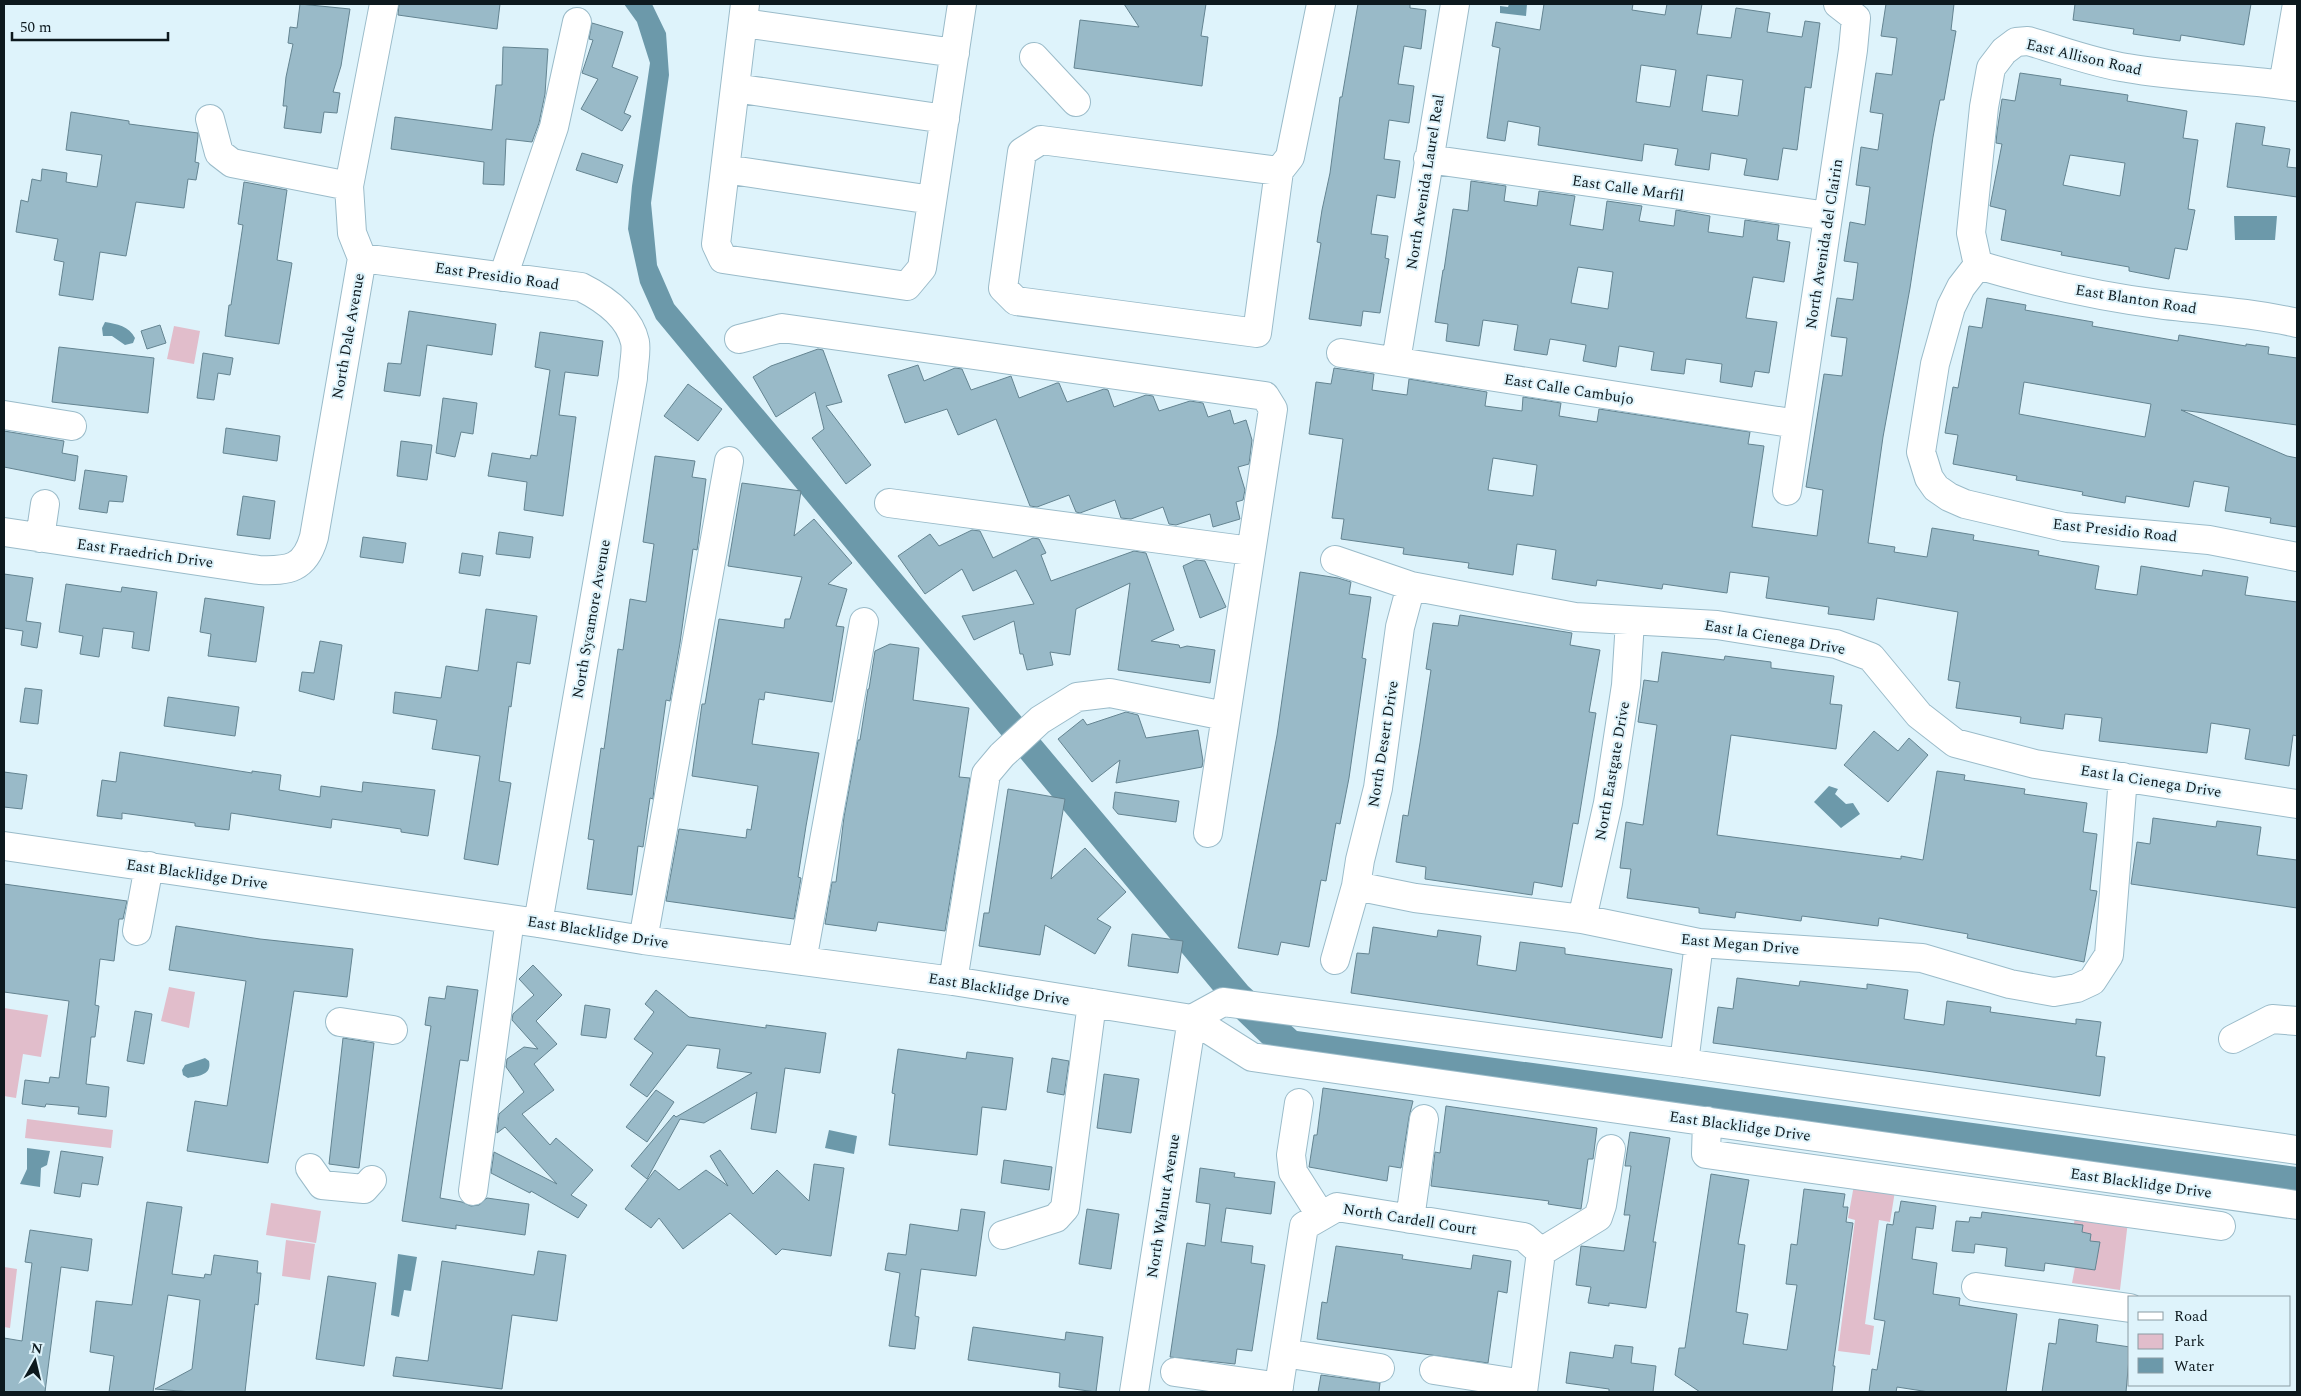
<svg xmlns="http://www.w3.org/2000/svg" width="2301" height="1396" viewBox="0 0 2301 1396" font-family="Spectral,serif">
  <style>
    .green { fill: #e1bdcb }
    .water { fill: #6c99aa }
    .building { fill: #99bac8; stroke: #648491; fill-rule: evenodd }
    .lines { fill: none; stroke-linecap: round; stroke-linejoin: round }
    .minor-casing { stroke: #9abbc9; stroke-width: 30 }
    .minor { stroke: #fff; stroke-width: 28 }
    .labels { text-anchor: middle; stroke-width: 4; stroke-linejoin: round; paint-order: stroke }
    .street-label { font-size: 15px; fill: #0d191e; stroke: #def3fb }
  </style>
  <rect width="100%" height="100%" fill="#def3fb"/>
  <path class="green" d="M174,326L200,331L194,364L167,359Z
    M169,987L195,992L189,1028L161,1021Z
    M4,1008L48,1015L41,1057L23,1054L16,1098L4,1096Z
    M27,1119L113,1130L111,1148L25,1138Z
    M1854,1185L1895,1191L1890,1222L1879,1220L1865,1324L1874,1326L1870,1355L1838,1351L1855,1220L1848,1218Z
    M271,1203L321,1211L316,1243L266,1235Z
    M2075,1215L2128,1221L2120,1290L2072,1283L2075,1267L2095,1270L2099,1243L2090,1241L2091,1234L2082,1232L2083,1225L2074,1224Z
    M286,1240L315,1244L310,1280L282,1276Z
    M4,1267L17,1269L10,1328L4,1327Z"/>
  <path class="water" d="M624,4H652L666,33L669,75L651,203L657,265L674,304L1248,986L1297,1031L2297,1167V1195L1265,1046L1236,1018L656,319L640,283L628,229L632,186L650,63L637,22Z
    M1509,4H1527L1526,16L1500,13V6L1508,7Z
    M2234,216H2277L2275,240H2235Z
    M105,322C117,324 129,326 135,338L133,343L125,345L112,336H103L102,328Z
    M1829,786L1838,789L1835,794L1846,804L1853,803L1860,814L1841,828L1814,802Z
    M205,1058L209,1061C212,1075 199,1076 188,1078L183,1075L182,1070L185,1065Z
    M829,1130L857,1136L854,1154L825,1148Z
    M27,1148L50,1151L47,1165L41,1168L40,1187L20,1184L27,1169Z
    M398,1254L417,1257L411,1291L404,1290L399,1317L391,1315Z"/>
  <path class="building" d="M300,4L350,9L341,66L333,92L340,93L337,113L324,112L321,133L284,128L287,106H283L286,77L293,44L288,43L290,27L297,28Z
    M399,4H500L497,29L398,15Z
    M1124,4H1206L1201,36L1208,37L1202,86L1074,68L1080,20L1139,27Z
    M1358,4H1410V8L1426,10L1421,49L1404,46L1398,84L1414,86L1409,123L1389,120L1384,159L1400,161L1395,198L1377,195L1371,234L1388,236L1385,258L1389,259L1380,313L1363,311L1361,326L1309,319L1321,243L1317,242L1322,210L1330,173L1340,97H1342Z
    M1544,4H1633L1632,10L1665,15L1667,4H1702L1697,34L1731,38L1736,8L1770,13L1767,32L1802,37L1805,21L1820,23L1811,88L1805,87L1797,150L1783,148L1778,180L1744,175L1747,159L1711,153L1709,170L1675,165L1678,149L1644,144L1642,161L1538,145L1540,127L1508,121L1505,141L1487,138L1500,48L1492,46L1496,22L1540,30ZM1641,65L1676,70L1670,107L1636,102ZM1707,75L1743,80L1738,116L1702,111Z
    M1886,4H1954L1951,30L1956,31L1944,100H1940L1933,137L1910,288L1883,437L1868,543L1895,547L1894,552L1927,557L1932,528L1974,535L1973,540L2039,551L2038,555L2099,566L2095,589L2137,595L2141,566L2202,576L2203,570L2248,577L2245,595L2297,602V736L2293,735L2289,766L2245,759L2250,729L2211,723L2207,753L2099,741L2102,718L2065,714L2063,729L2020,723L2021,717L1956,708L1960,682L1948,680L1958,612L1877,598L1874,620L1828,614L1829,607L1766,598L1769,577L1730,572L1727,593L1663,584L1662,589L1597,580L1596,586L1552,579L1556,550L1517,544L1513,575L1468,568L1469,563L1403,554L1404,548L1341,539L1344,519L1332,518L1343,439L1309,434L1316,382L1331,384L1334,368L1374,374L1372,390L1407,395L1409,379L1487,392L1485,406L1522,411L1523,397L1561,403L1559,416L1597,422L1599,409L1750,432L1748,444L1764,446L1752,527L1817,536L1823,490L1806,487L1824,374L1842,376L1847,338L1831,336L1837,298L1853,300L1858,263L1844,261L1850,222L1865,225L1870,187L1856,185L1861,147L1878,150L1883,114L1870,112L1876,73L1892,75L1897,38L1881,36ZM1493,458L1537,465L1533,496L1488,490Z
    M2075,4H2251L2244,45L2181,35L2180,41L2133,34L2134,29L2073,20Z
    M592,23L623,32L612,67L638,77L624,113L631,116L622,131L581,109L598,79L582,73L593,40L589,39Z
    M503,47L548,49L545,94L539,123L532,142L506,139L504,185L483,184L484,162L391,149L395,117L492,130L496,85H502Z
    M2020,73L2061,79L2060,85L2128,95L2127,101L2187,111L2183,138L2198,140L2188,209L2195,210L2187,250L2175,248L2169,279L2129,271V267L2061,255L2062,252L2001,240L2006,210L1990,206L2002,144L1996,143L1997,132L2002,99L2015,101ZM2070,155L2125,163L2120,196L2063,185Z
    M71,112L129,121V124L198,133V136L195,162L199,163L196,180L188,179L184,208L136,202L126,256L100,252L93,300L59,295L64,262L54,260L58,239L16,232L21,200L28,202L32,179L41,181L42,169L67,173L66,182L97,187L102,155L66,150Z
    M2236,123L2265,127L2262,145L2290,149L2287,167L2297,168V197L2227,187Z
    M582,153L623,165L617,183L576,170Z
    M1471,181L1506,186L1504,201L1537,206L1539,191L1575,196L1570,225L1603,230L1607,201L1642,206L1639,221L1674,226L1676,210L1710,216L1708,232L1743,237L1745,220L1779,225L1777,240L1790,242L1784,282L1753,277L1746,318L1777,322L1769,373L1755,371L1752,387L1720,382L1722,364L1686,359L1684,374L1651,370L1654,352L1619,346L1616,367L1583,361L1586,345L1550,339L1547,355L1514,350L1518,325L1483,320L1479,346L1446,341L1448,324L1435,322L1443,270H1444L1453,209L1468,211ZM1578,267L1613,272L1608,309L1571,303Z
    M244,182L287,190L277,260L292,263L279,344L225,336L229,305H231L243,225L238,224Z
    M1987,298L2026,305L2025,310L2093,322L2092,326L2178,341L2179,335L2246,346V344L2269,347L2268,354L2297,358V425L2181,410L2287,456L2297,458V527L2270,523L2271,518L2225,511L2229,487L2194,481L2189,507L2126,496L2125,503L2082,495L2083,492L2016,480L2017,476L1953,464L1958,435L1945,433L1953,387L1958,388L1969,326L1982,328ZM2024,382L2151,404L2145,437L2019,414Z
    M409,311L496,324L492,355L427,345L420,396L384,391L388,363L401,364Z
    M160,325L166,343L147,349L141,331Z
    M540,332L603,341L598,376L565,372L559,415L576,417L563,516L524,510L527,482L488,476L492,453L530,459L531,455L537,456L550,370L535,367Z
    M59,347L154,358L148,413L52,402Z
    M818,349L823,350L842,402L826,406L871,465L846,484L812,438L824,429L815,392L776,417L753,377L771,366Z
    M203,353L233,358L230,375L218,373L214,400L197,398Z
    M918,365L924,381L955,368L962,369L971,390L1011,376L1019,398L1057,383H1059L1067,402L1104,389L1108,390L1114,407L1146,395L1153,396L1159,411L1190,401L1203,403L1208,417L1230,410L1234,424L1246,420L1252,440L1249,464L1238,467L1245,490L1243,500L1236,502L1240,519L1213,527L1210,514L1176,525L1169,524L1163,507L1131,519L1121,518L1115,500L1080,513L1076,512L1069,495L1037,507L1030,506L996,419L958,435L947,409L905,423L888,375Z
    M688,384L722,409L698,441L664,416Z
    M443,398L477,403L473,434L461,432L455,457L436,453Z
    M226,428L280,436L277,461L223,453Z
    M4,431L64,441L62,453L78,456L75,481L4,467Z
    M401,441L432,445L427,480L397,476Z
    M655,456L695,461L692,477L706,479L698,544L697,550L693,549L680,643L670,701L666,700L654,788L653,799L650,798L643,847L638,846L632,895L587,889L594,840L588,839L601,748L604,749L618,649L623,650L630,599L646,602L654,544L643,542Z
    M85,470L127,476L123,502L109,501L107,513L79,509Z
    M742,483L801,491L794,536L814,519L852,563L828,584L847,589L836,626L844,627L832,702L765,692L764,700L759,699L752,744L819,753L806,826L798,877L801,878L794,919L666,901L679,829L746,838L747,829L751,830L758,786L692,776L702,704H705L719,619L784,628L785,619H790L802,577L728,566Z
    M243,496L275,501L270,539L237,535Z
    M972,530L980,531L993,558L1033,538L1039,539L1046,553L1041,555L1051,581L1134,551L1146,553L1174,630L1151,641L1179,645L1180,648L1187,646L1215,650L1210,683L1118,670L1130,583L1076,609L1070,655L1050,652L1053,665L1027,670L1023,654H1020L1014,621L974,640L962,616L1034,604L1016,570L973,591L962,569L925,594L898,556L930,534L939,546Z
    M499,532L533,537L530,558L496,554Z
    M363,537L406,543L403,563L360,557Z
    M462,553L483,556L480,576L459,573Z
    M1196,560L1205,561L1226,607L1200,618L1183,566Z
    M1300,572L1338,578L1351,582L1349,594L1371,597L1362,658L1366,659L1349,778L1340,824L1336,823L1326,881L1321,880L1309,947L1281,942L1278,955L1238,948L1277,735Z
    M4,574L33,578L26,621L41,623L37,648L21,645L23,631L4,628Z
    M66,584L121,592L122,587L157,592L149,651L132,648L134,632L103,628L99,657L80,654L83,636L59,632Z
    M205,598L264,607L256,662L208,656L211,634L200,632Z
    M486,609L537,616L530,664L517,662L511,707L509,706L499,781L511,783L498,865L464,859L480,756L432,749L437,720L393,713L395,692L441,698L446,666L478,671Z
    M1460,615L1572,633L1570,645L1600,650L1589,712L1596,713L1578,824L1573,823L1562,887L1534,882L1532,895L1473,886L1425,879L1426,867L1396,862L1403,815L1408,816L1420,743L1431,670L1426,669L1433,623L1458,626Z
    M320,641L342,645L334,700L299,691L302,672L314,673Z
    M890,644L919,648L913,700L969,708L959,777L970,778L945,931L878,922L876,931L825,924L832,882H836L844,817L858,740H860L868,689H869L875,651Z
    M1662,652L1724,660L1725,656L1771,662V668L1834,676L1830,704L1842,705L1836,749L1731,735L1717,835L1901,859V856L1923,860L1937,771L1965,775L1964,780L2025,789L2024,794L2087,803L2083,832L2097,834L2090,890L2097,891L2084,962L1967,938L1968,934L1879,918L1878,926L1802,916L1801,921L1736,912L1735,918L1699,913V908L1627,898L1631,869L1620,868L1626,822L1643,825L1657,725L1638,722L1644,680L1658,682Z
    M25,688L42,690L38,724L20,722Z
    M168,697L239,707L235,736L164,726Z
    M1126,712L1138,715L1146,738L1198,730L1203,761L1202,767L1116,783L1120,760L1092,782L1058,739L1083,719L1087,725Z
    M1874,731L1898,751L1909,738L1928,755L1888,802L1844,765Z
    M120,752L252,773V771L281,775L279,790L320,797L321,786L362,792L363,782L435,790L428,836L401,832V829L332,819L331,828L231,813L229,830L195,826V823L122,813V819L97,816L102,780L116,782Z
    M4,772L27,775L22,809L4,807Z
    M1008,789L1065,799L1051,879L1085,848L1126,892L1097,919L1111,927L1095,954L1045,925L1040,955L979,946L984,913H989Z
    M1115,792L1179,801L1176,822L1118,814L1113,808Z
    M2153,818L2216,827L2217,821L2261,827L2257,855L2297,860V908L2131,884L2137,842L2150,844Z
    M4,884L127,901L123,919H119L114,961L100,959L95,1005L99,1006L95,1037H91L86,1084L109,1087L106,1117L78,1114L79,1107L46,1104L45,1107L22,1104L25,1080L49,1083L50,1077L59,1078L69,1001L4,992Z
    M176,926L260,939L353,949L347,997L294,991L268,1163L187,1151L195,1101L227,1106L246,981L169,970Z
    M1373,927L1437,937L1438,930L1481,936L1477,965L1516,971L1520,942L1565,948V954L1672,969L1662,1038L1351,993L1357,953L1369,954Z
    M1132,934L1183,941L1178,973L1128,966Z
    M533,965L562,995L536,1021L557,1044L534,1064L554,1090L522,1114L550,1145L556,1138L593,1170L571,1195L587,1205L578,1218L531,1191L530,1193L491,1173L494,1152L557,1184L505,1127L497,1133L499,1114L524,1092L506,1067L507,1059L524,1047L538,1049L512,1020L513,1014L534,995L519,979Z
    M1737,978L1799,986L1800,981L1867,989V984L1908,990L1904,1019L1944,1025L1947,1001L1991,1007L1990,1012L2076,1024V1019L2101,1022L2096,1056L2105,1057L2100,1096L1926,1071L1713,1043L1718,1007L1733,1009Z
    M447,986L478,990L468,1061L460,1060L440,1198L462,1202L471,1206L479,1205L487,1198L529,1204L525,1235L456,1225V1229L402,1221L431,1026L425,1025L429,997L445,999Z
    M656,990L689,1017L766,1028V1025L826,1033L820,1073L785,1068L776,1133L751,1129L757,1092L704,1123L680,1119L647,1179L631,1166L674,1115L676,1117L752,1073L717,1068L720,1049L687,1045L647,1097L630,1085L653,1053L634,1039L654,1012L645,1004Z
    M585,1005L610,1009L606,1038L581,1035Z
    M135,1011L152,1014L144,1064L127,1061Z
    M343,1038L374,1043L359,1168L329,1164Z
    M898,1049L966,1059L967,1052L1013,1058L1006,1110L982,1107L977,1155L889,1145L895,1094L892,1093Z
    M1052,1058L1069,1061L1064,1095L1047,1092Z
    M1104,1074L1139,1079L1131,1133L1097,1128Z
    M1323,1088L1413,1101L1409,1117L1401,1168L1389,1166L1387,1181L1309,1167L1314,1135H1317Z
    M656,1090L674,1102L647,1142L626,1127Z
    M1446,1106L1597,1128L1593,1159H1588L1581,1209L1548,1204L1549,1201L1431,1186L1435,1152L1440,1153Z
    M1630,1132L1670,1138L1653,1242H1656L1646,1308L1609,1303V1306L1588,1303L1591,1287L1576,1285L1581,1246L1624,1251L1630,1215H1624L1631,1166H1625Z
    M720,1150L753,1194L777,1170L809,1201L814,1164L844,1168L831,1256L782,1249L776,1255L730,1213L683,1249L659,1218L651,1228L625,1209L655,1170L679,1190L706,1170L728,1186L710,1156Z
    M61,1151L103,1157L98,1185L82,1183L80,1197L54,1193Z
    M1004,1160L1052,1167L1049,1190L1001,1183Z
    M1200,1168L1235,1173L1234,1177L1275,1182L1271,1214L1226,1208L1221,1242L1253,1246L1251,1263L1265,1265L1252,1351L1237,1349L1235,1364L1170,1357L1187,1243L1205,1246L1210,1204L1196,1202Z
    M1711,1174L1749,1180L1738,1244L1745,1245L1736,1312L1748,1314L1743,1344L1787,1350L1797,1285L1786,1284L1791,1244L1797,1245L1804,1189L1845,1194L1843,1207H1848L1846,1222L1853,1223L1833,1366H1835L1832,1392H1700L1675,1375L1679,1348H1685Z
    M1901,1201L1936,1206L1933,1229L1916,1227L1912,1259L1937,1263L1933,1294L1960,1298L1959,1305L2017,1314L2006,1392H1929L1897,1387L1896,1392H1869L1872,1369L1877,1370L1885,1321L1874,1319L1887,1224L1893,1225L1895,1212H1899Z
    M147,1202L182,1207L172,1274L204,1278L205,1274L211,1275L214,1255L258,1261L257,1273H261L258,1305L255,1304L245,1392H192L155,1389L192,1369L200,1300L168,1295L153,1392H109L114,1356L90,1352L96,1301L132,1305Z
    M961,1209L985,1212L976,1276L921,1269L915,1316L919,1317L915,1349L889,1346L900,1273L885,1270L888,1253L906,1255L910,1224L958,1231Z
    M1087,1209L1119,1214L1111,1269L1079,1264Z
    M1982,1212L2083,1225L2082,1232L2091,1234L2090,1241L2100,1242L2095,1270L2045,1263L2044,1271L2005,1266L2007,1248L1975,1244L1974,1253L1952,1251L1956,1221L1969,1222L1970,1217L1981,1218Z
    M30,1230L92,1239L88,1271L61,1267L45,1392H4V1338L22,1341L32,1263L25,1262Z
    M1336,1246L1403,1255L1402,1259L1471,1269L1473,1255L1511,1261L1507,1293L1498,1291L1488,1363L1317,1339L1322,1302L1327,1303Z
    M538,1251L566,1255L557,1321L512,1315L502,1389L393,1376L396,1357L428,1361L442,1261L534,1275Z
    M328,1276L376,1283L364,1366L316,1359Z
    M2059,1319L2098,1325L2096,1342L2130,1347L2126,1392H2042L2049,1343L2056,1344Z
    M973,1327L1065,1340L1066,1332L1103,1337L1096,1392L1059,1387L1060,1373L968,1360Z
    M1615,1345L1633,1347L1631,1363L1656,1366L1653,1392H1609V1389L1566,1383L1570,1352L1613,1358Z
    M1321,1375L1380,1383L1379,1392H1318Z"/>
  <g class="lines">
    <g class="minor-casing">
      <path id="minor" d="M745,4L716,244L723,259L907,286L922,268L962,4
        M743,23L955,53
        M1034,57L1076,102
        M2283,85L2297,4
        M735,88L945,119
        M210,119L219,153L232,163L349,186
        M1428,159L1828,216
        M725,169L932,200
        M1279,171L1041,140L1022,152L1003,288L1016,301L1257,333L1279,171L1290,157L1321,4
        M362,258L581,287C603,298 629,315 635,342C637,352 633,367 633,378L538,923
        M1978,265L1961,287L1951,307L1935,364L1921,452L1929,478L1936,488L1949,497L1965,504L2064,527L2209,540L2297,557
        M1978,265L1971,233L1984,107L1991,68L2004,51L2016,42L2028,41C2060,50 2093,63 2127,68C2183,78 2241,78 2297,87
        M1978,265C2039,283 2101,297 2165,305C2209,310 2253,313 2297,323
        M503,277L554,127L577,22
        M739,339L782,328L1265,396L1273,409L1208,833
        M1341,353L1797,424
        M1396,361L1455,4
        M4,415L72,426
        M1787,491L1853,50L1856,18L1838,4
        M889,503L1251,551
        M4,532L259,570C289,571 305,569 314,537L362,258L352,233L349,186L384,4
        M40,538L45,504
        M1335,560L1411,586L1575,617L1717,625L1836,644L1871,657L1919,715L1955,743L2035,764L2297,804
        M4,846L538,923L643,940L953,981L1192,1019L1252,1057L2297,1205
        M1356,886L1415,898L1582,919L1699,943L1922,958L2010,984L2054,992L2077,988L2092,981L2109,955L2123,777
        M1582,919L1608,803L1626,685L1630,621
        M137,931L149,866
        M643,940L729,461
        M1335,960L1356,886L1360,860L1378,788L1400,627L1411,586
        M802,961L864,622
        M953,981L986,774L1002,755L1040,720L1077,697L1110,693L1225,716
        M1192,1019L1223,1002L1684,1063L2297,1150
        M340,1022L393,1030
        M2233,1039L2272,1019L2297,1021
        M1684,1063L1699,943
        M1299,1103L1291,1155L1293,1172L1321,1216
        M1707,1121L1706,1154L2221,1226
        M310,1168L322,1185L364,1189L372,1180
        M473,1191L510,919
        M1410,1219L1424,1119
        M1003,1235L1056,1218L1065,1208L1092,1003
        M1541,1252L1598,1217L1602,1205L1611,1149
        M1976,1287L2130,1308
        M1284,1353L1380,1368
        M1434,1370L1524,1384
        M1175,1372L1279,1387
        M1134,1392L1192,1019
        M1278,1392L1304,1226L1337,1207L1524,1237L1541,1252L1523,1392"/>
    </g>
    <use href="#minor" class="minor"/>
  </g>
  <g class="labels">
    <g class="street-label">
      <text transform="translate(2084 57) rotate(13)" y="5">East Allison Road</text>
      <text transform="translate(1425 182) rotate(-81)" y="5">North Avenida Laurel Real</text>
      <text transform="translate(1628 188) rotate(8)" y="5">East Calle Marfil</text>
      <text transform="translate(1824 244) rotate(-81)" y="5">North Avenida del Clairin</text>
      <text transform="translate(497 276) rotate(8)" y="5">East Presidio Road</text>
      <text transform="translate(2136 299) rotate(9)" y="5">East Blanton Road</text>
      <text transform="translate(348 336) rotate(-80)" y="5">North Dale Avenue</text>
      <text transform="translate(1569 389) rotate(9)" y="5">East Calle Cambujo</text>
      <text transform="translate(2115 530) rotate(6)" y="5">East Presidio Road</text>
      <text transform="translate(145 553) rotate(8)" y="5">East Fraedrich Drive</text>
      <text transform="translate(591 619) rotate(-80)" y="5">North Sycamore Avenue</text>
      <text transform="translate(1775 637) rotate(10)" y="5">East la Cienega Drive</text>
      <text transform="translate(1383 744) rotate(-81)" y="5">North Desert Drive</text>
      <text transform="translate(1612 771) rotate(-80)" y="5">North Eastgate Drive</text>
      <text transform="translate(2151 781) rotate(9)" y="5">East la Cienega Drive</text>
      <text transform="translate(197 874) rotate(8)" y="5">East Blacklidge Drive</text>
      <text transform="translate(598 932) rotate(9)" y="5">East Blacklidge Drive</text>
      <text transform="translate(1740 944) rotate(5)" y="5">East Megan Drive</text>
      <text transform="translate(999 989) rotate(9)" y="5">East Blacklidge Drive</text>
      <text transform="translate(1740 1126) rotate(8)" y="5">East Blacklidge Drive</text>
      <text transform="translate(2141 1183) rotate(8)" y="5">East Blacklidge Drive</text>
      <text transform="translate(1163 1206) rotate(-81)" y="5">North Walnut Avenue</text>
      <text transform="translate(1410 1219) rotate(9)" y="5">North Cardell Court</text>
    </g>
  </g>
  <rect width="2301" height="1396" fill="none" stroke="#0d191e" stroke-width="10"/>
  <rect x="2128" y="1296" width="162" height="90" fill="#def3fb" stroke="#8a9ca3"/>
  <rect x="2138" y="1312" width="25" height="8" fill="#ffffff" stroke="#8a9ca3"/>
  <text x="2174" y="1321" font-size="15" fill="#0d191e">Road</text>
  <rect x="2138" y="1334" width="25" height="15" fill="#e1bdcb" stroke="#8a9ca3"/>
  <text x="2174" y="1346" font-size="15" fill="#0d191e">Park</text>
  <rect x="2138" y="1358" width="25" height="15" fill="#6c99aa" stroke="#8a9ca3"/>
  <text x="2174" y="1371" font-size="15" fill="#0d191e">Water</text>
  <g transform="translate(35 1361) rotate(8)" stroke="#def3fb" stroke-width="4" paint-order="stroke">
  <path d="M0-4L9 19L0 12L-9 19Z" fill="#0d191e"/>
  <text y="-8" font-size="14" font-weight="bold" text-anchor="middle" fill="#0d191e">N</text>
  </g>
  <path d="M12 32v8h156v-8" fill="none" stroke="#0d191e" stroke-width="2.5"/>
  <text x="20" y="32" font-size="15" fill="#0d191e" stroke="#def3fb" stroke-width="4" paint-order="stroke">50 m</text>
</svg>
